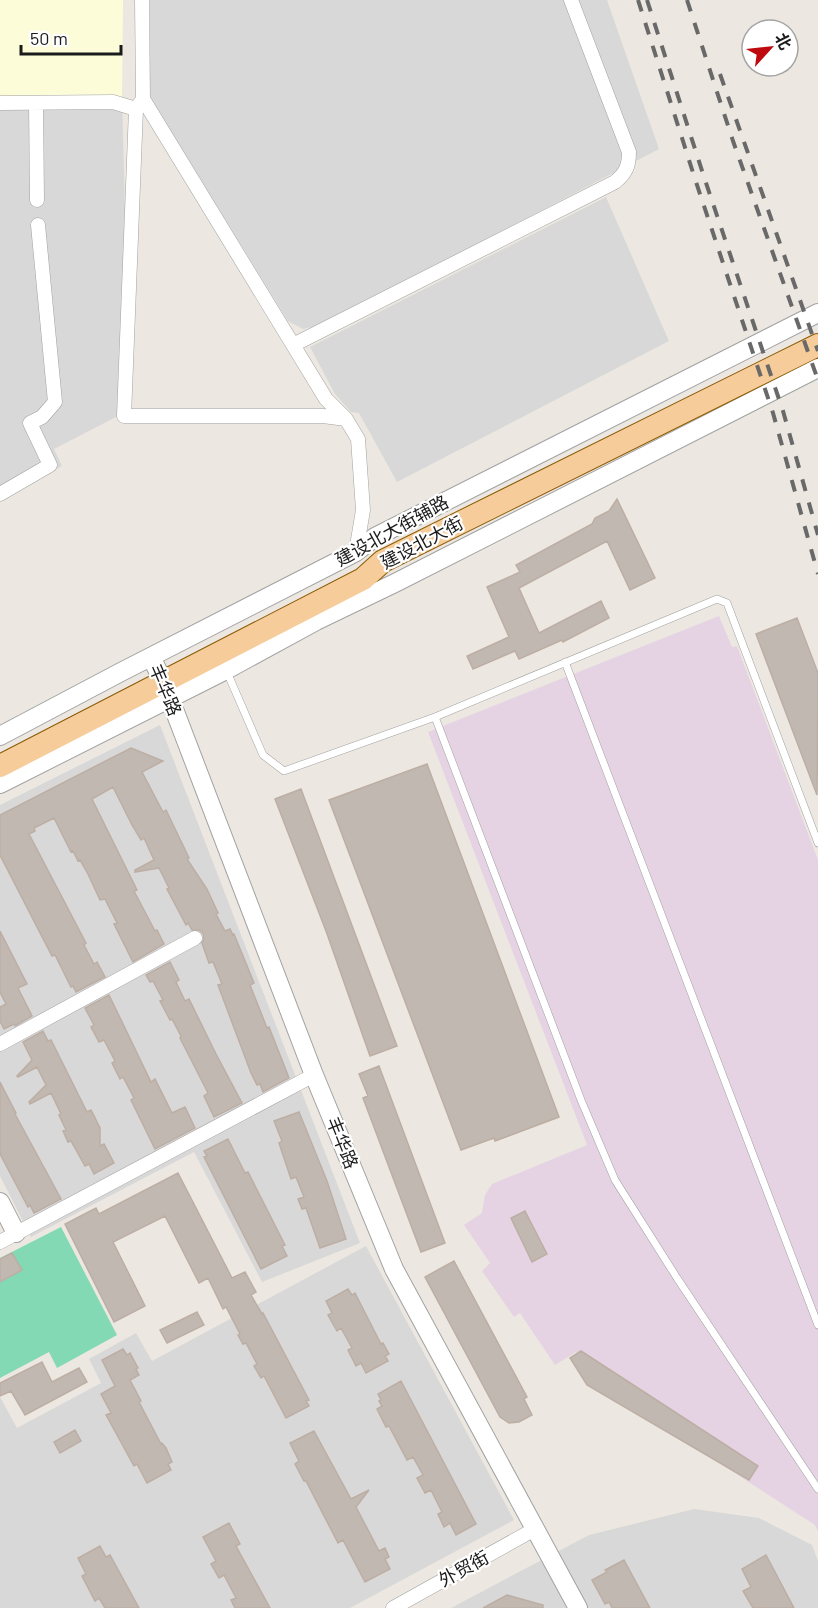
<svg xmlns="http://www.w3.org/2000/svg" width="818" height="1608" viewBox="0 0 818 1608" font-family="Barlow,'Noto Sans SC',sans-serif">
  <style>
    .residential { fill: #d9d8d8 }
    .industrial { fill: #e5d3e3 }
    .education { fill: #fdfcd9 }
    .pitch { fill: #82d9b4 }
    .building { fill: #c1b8b1; stroke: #bdaea4; stroke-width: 1.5 }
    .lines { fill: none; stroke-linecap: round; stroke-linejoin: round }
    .service-casing { stroke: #a2a2a2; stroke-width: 8 }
    .minor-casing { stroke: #a2a2a2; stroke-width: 15 }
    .tertiary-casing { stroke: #a2a2a2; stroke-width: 20 }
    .primary-casing { stroke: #8c5b06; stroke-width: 24 }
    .service { stroke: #fff; stroke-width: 7 }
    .minor { stroke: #fff; stroke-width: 14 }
    .tertiary { stroke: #fff; stroke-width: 18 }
    .primary { stroke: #f7cc9b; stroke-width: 22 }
    .rail { stroke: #696969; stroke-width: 4; stroke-dasharray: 12 12; stroke-linecap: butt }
    .labels { text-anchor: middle; stroke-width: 4.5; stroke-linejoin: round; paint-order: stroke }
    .street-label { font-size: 18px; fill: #1b1b1b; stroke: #fff }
  </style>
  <rect width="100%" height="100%" fill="#ece8e1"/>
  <path class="residential" d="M150,0H607L659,149L325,324L303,329L288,321L150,97Z
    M0,97L122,98L125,211L118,416L54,449L62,466L0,498Z
    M606,197L669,341L397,482L359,413L351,412L335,394L310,347Z
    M160,725L360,1243L262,1282L194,1152L31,1237L0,1176V805Z
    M366,1246L514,1520L350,1608H0V1397L17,1428L101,1383L89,1359L136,1333L152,1361Z
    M694,1509L759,1518L812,1545L818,1561V1608H451L589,1535Z"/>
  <path class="industrial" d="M719,616L732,647L737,646L818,860V1532L815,1525L591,1380L576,1352L555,1365L520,1313L514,1317L482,1271L490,1263L464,1225L482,1213L485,1195L492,1184L587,1145L428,732Z"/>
  <path class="education" d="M0,0H123L122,98L0,97Z"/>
  <path class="pitch" d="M61,1227L117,1335L57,1368L49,1352L0,1378V1258Z"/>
  <path class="building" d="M617,499L655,578L630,590L607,541L519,588L539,633L601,601L609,618L563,642L562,640L519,659L515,651L473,669L467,656L509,637L487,587L520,572L516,565L592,524L595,518L609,511Z
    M797,618L818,673L817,795L756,634Z
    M131,748L163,761L142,772L163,812L166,810L189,858L187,859L207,889L218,913L216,914L225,931L230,929L233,935L234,934L254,983L250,985L267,1028L269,1027L289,1078L263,1092L260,1084L257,1085L251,1073L218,985L222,984L213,962L209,963L202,943L204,939L203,933L199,930H192L188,923L186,925L167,889L169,888L159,868L135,872V870L154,860L144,838L141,840L132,825L113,787L92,799L137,890L134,891L155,931L157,930L164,944L133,962L114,924L117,923L105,899L100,900L87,872L80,860L78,861L73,851L71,852L54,818L34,828L35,831L29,834L86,943L84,945L94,964L97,962L105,977L76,992L73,986L71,987L55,955L52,956L0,855V815Z
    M427,764L559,1117L495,1141L494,1138L461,1150L329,800Z
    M301,789L397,1046L370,1056L326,931L275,799Z
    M0,931L27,984L18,988L32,1016L15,1026L14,1024L4,1029L0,1021V1007L6,1004L0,992Z
    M170,962L179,980L176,982L185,1001L189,999L216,1054L242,1103L214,1117L204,1096L208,1093L180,1038L181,1036L172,1019L170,1020L160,1001L163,1000L153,981L150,982L146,975Z
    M109,995L151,1082L155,1079L172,1113L185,1107L195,1128L155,1149L131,1100L134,1098L123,1077L120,1079L112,1063L115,1061L104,1040L99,1042L91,1027L94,1025L85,1008Z
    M43,1031L48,1041L51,1040L87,1112L91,1110L100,1128V1146L104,1144L114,1163L94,1174L89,1164L85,1166L71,1141L68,1142L63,1131L66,1130L59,1115L61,1114L51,1093L30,1104L29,1102L46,1085L37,1067L18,1077L17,1076L32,1060L23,1042Z
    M379,1066L445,1243L421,1252L363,1098L368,1096L359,1074Z
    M0,1082L16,1113L15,1114L61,1199L34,1213L30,1205L28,1207L0,1154Z
    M299,1112L327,1181L346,1239L320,1248L306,1208L302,1209L298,1199L304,1197L296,1177L291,1179L279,1143L282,1141L274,1121Z
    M228,1139L245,1173L248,1172L285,1245L282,1246L287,1256L261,1269L204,1157L207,1156L204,1151Z
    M178,1173L232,1278L245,1272L256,1292L251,1295L262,1314L263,1313L309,1400L306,1401L309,1406L286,1418L264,1376L261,1378L254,1366L257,1364L246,1343L243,1344L238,1335L240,1334L226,1307L223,1309L208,1278L199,1283L165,1216L113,1242L145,1306L114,1322L65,1224L96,1208L99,1214Z
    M525,1211L547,1254L532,1262L511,1218Z
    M12,1253L22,1270L0,1282V1259Z
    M454,1261L527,1397L524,1399L532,1415L519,1422L509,1423L500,1417L425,1277Z
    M348,1289L352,1295L355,1293L381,1344L383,1343L389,1354L385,1356L388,1361L366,1373L361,1363L356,1366L348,1350L352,1348L341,1328L337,1331L328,1315L332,1313L326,1301Z
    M197,1312L204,1325L167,1343L160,1330Z
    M123,1349L127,1355L130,1353L138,1368L136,1369L139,1375L130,1380L141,1401L139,1402L161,1444L162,1443L166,1448L172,1462L168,1464L171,1470L147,1483L137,1464L134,1466L106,1415L111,1413L101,1394L115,1386L102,1360Z
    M581,1351L758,1466L749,1480L587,1385L570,1358Z
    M42,1362L52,1382L79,1368L87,1382L25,1415L11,1391L0,1396V1383Z
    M401,1381L476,1524L456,1535L450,1523L444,1527L438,1514L442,1512L431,1490L425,1493L417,1478L423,1475L413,1457L407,1460L389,1426L386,1427L377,1409L382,1406L379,1401L381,1400L378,1394Z
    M75,1430L81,1441L60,1453L54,1442Z
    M314,1431L351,1499L369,1490L356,1507L379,1551L385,1548L389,1557L385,1559L390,1569L365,1582L343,1540L338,1543L306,1481H304L295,1464L299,1461L290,1443Z
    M229,1523L240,1544L236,1546L270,1608H235L231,1600L236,1598L224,1575L219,1578L211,1564L216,1561L203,1537Z
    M100,1546L106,1557L110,1555L139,1608H105L99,1598L95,1601L82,1576L86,1574L78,1558Z
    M766,1555L794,1608H753L743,1591L751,1587L742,1569Z
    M624,1560L650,1608H612L609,1602L605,1604L592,1580L607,1572L605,1570Z
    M507,1595L543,1605V1608H483Z"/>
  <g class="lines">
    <g class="service-casing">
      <path id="service" d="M565,662L818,1325
        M227,672L263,755L284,771L435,717L717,599L727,603L818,843
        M435,717L581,1100L615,1180L677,1278L818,1489"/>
    </g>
    <g class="minor-casing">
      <path id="minor" d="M142,0L143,99L326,399L346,419L358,439L363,510L356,552
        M143,99L136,109L124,416H323L346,419
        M0,103L113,102L136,109
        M36,103L37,200
        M293,345L615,182C626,173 629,166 629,152L571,0
        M0,494L50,465L30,423L42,417L55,402L38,225
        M0,1044L195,938
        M0,1242L314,1075
        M393,1608L535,1529"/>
    </g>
    <g class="tertiary-casing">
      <path id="tertiary" d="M151,657L164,683L314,1075L394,1269L578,1608
        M0,736L121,672L356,552L375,537L818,313
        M0,784L226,670L316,621L395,583L818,368
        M0,1202L16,1233"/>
    </g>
    <g class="primary-casing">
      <path id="primary" d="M0,766L363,579L383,561L818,345"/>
    </g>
    <use href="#service" class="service"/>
    <use href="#minor" class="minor"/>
    <use href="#tertiary" class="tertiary"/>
    <use href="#primary" class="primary"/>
    <path class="rail" d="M638,0L696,182L773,413L818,574
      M647,0L705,180L783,411L818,535
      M687,0L733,141L818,380
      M720,74L818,351"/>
  </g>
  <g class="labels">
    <g class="street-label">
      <text transform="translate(392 531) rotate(-29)" y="6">建设北大街辅路</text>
      <text transform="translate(422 543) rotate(-28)" y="6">建设北大街</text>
      <text transform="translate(165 690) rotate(67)" y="6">丰华路</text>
      <text transform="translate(342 1143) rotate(68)" y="6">丰华路</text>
      <text transform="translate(464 1569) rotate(-29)" y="6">外贸街</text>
    </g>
  </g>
  <g transform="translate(770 48) rotate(63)"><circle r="28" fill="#ffffff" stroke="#a4a4a4" stroke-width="1.5"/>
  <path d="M0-4.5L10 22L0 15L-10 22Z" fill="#be090f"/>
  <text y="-9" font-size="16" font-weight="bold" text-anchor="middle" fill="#1b1b1b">北</text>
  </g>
  <path d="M21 45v9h100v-9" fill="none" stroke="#1b1b1b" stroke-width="3"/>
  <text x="30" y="45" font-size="18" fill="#1b1b1b" stroke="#ffffff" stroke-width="4.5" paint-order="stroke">50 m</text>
</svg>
